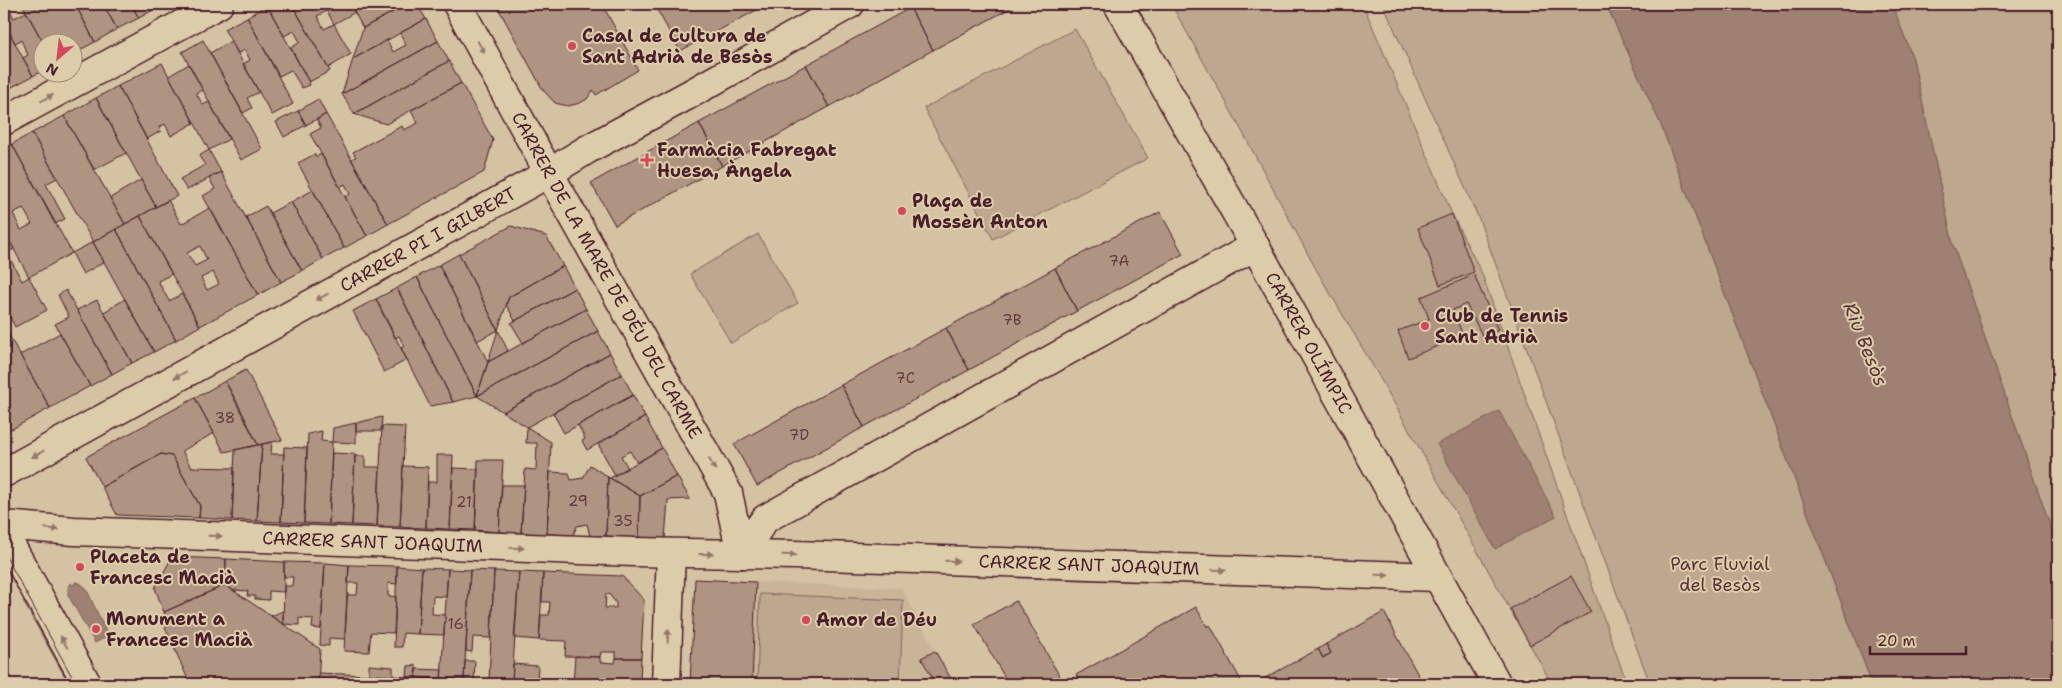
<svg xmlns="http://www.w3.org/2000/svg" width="2062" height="688" viewBox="0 0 2062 688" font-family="'Shantell Sans',sans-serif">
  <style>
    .built { fill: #c9b498 }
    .green { fill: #bda78e; stroke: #84635c }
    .water { fill: #9e8172; stroke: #7c5a56 }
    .building { fill: #ae9481; stroke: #4a1f2b; fill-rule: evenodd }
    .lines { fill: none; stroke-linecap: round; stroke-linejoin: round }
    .street-casing { stroke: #4a1f2b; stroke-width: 31 }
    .secondary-casing { stroke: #4a1f2b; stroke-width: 31 }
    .street { stroke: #ddcca9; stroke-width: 28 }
    .secondary { stroke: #ddcca9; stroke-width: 28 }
    .tram { stroke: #4a1f2b; stroke-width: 1 }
    .oneway { fill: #94766a }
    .poi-dot { fill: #d1495b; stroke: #ddcca9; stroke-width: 2 }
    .labels { text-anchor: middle; stroke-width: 4; stroke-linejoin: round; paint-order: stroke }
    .number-label { font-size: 15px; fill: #633c40 }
    .poi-label { font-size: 18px; font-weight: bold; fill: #4a1f2b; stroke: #ddcca9; text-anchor: start }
    .street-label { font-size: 18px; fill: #4a1f2b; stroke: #ddcca9 }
    .park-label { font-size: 18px; fill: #5b333a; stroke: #ddcca9 }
    .water-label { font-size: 19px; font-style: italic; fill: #5b3339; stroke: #ddcca9 }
  </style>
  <rect width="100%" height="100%" fill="#d4c2a2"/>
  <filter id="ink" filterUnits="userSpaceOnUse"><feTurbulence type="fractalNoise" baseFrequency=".02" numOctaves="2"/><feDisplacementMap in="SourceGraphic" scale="10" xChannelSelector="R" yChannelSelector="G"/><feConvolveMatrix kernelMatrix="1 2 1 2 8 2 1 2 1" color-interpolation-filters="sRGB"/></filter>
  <g filter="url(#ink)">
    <path class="built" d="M695,579L901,588L954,684H690Z"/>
    <path class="green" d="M1171,4H1363L1452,214L1482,274L1627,684H1552L1380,378L1317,271L1236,120Z
      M1383,4H1606L1661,125L1872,684H1650L1479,219Z
      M1892,4H2058V549L1953,245L1913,59Z
      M1075,29L1148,158L993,239L924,108Z
      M758,234L798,303L731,343L690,274Z
      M760,594L903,600L900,684H757Z
      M36,597L84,684H69L23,601Z"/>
    <path class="water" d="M1606,4H1892L1913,59L1953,245L2058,549V684H1872L1661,125Z
      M1499,411L1556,516L1495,549L1437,444Z
      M75,582L80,583L86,588L108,636L95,643L68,595V588L71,583L72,585L75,584Z"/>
    <path class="building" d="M4,4H7L14,18L26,12L43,42L42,71L33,76L23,58L28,55L21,40L15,43L4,22Z
      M22,4H75L95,42L72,54V42H43Z
      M75,4H103L117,29L95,42Z
      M103,4H131L139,18L117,29Z
      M131,4H158L160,6L139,18Z
      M270,4H292L330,71L309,82L291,48L300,42L294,31L284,36L267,5Z
      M292,4H323L327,11L317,16L324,29L334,24L351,54L328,68Z
      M323,4H350L355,12L334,24Z
      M350,4H408L363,28Z
      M408,4H417L426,19L353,59L363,28Z
      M496,4H602L638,70L596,95L593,90L587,99L580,103L568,106L555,103L543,90Z
      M654,4H768L680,51Z
      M917,4H1018L933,50L910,8Z
      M267,5L309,82L310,85L302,88L291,70L279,76L247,17Z
      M910,8L933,50L829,107L806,65Z
      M247,17L293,104L272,115L243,64L250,60L245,50L238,53L224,29Z
      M426,19L438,41L342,94L353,59L387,40L393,52L406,45L400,33Z
      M5,25L33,76L12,87L4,72Z
      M203,40L262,149L241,160L182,52Z
      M231,41L259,92L247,98L252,108L243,113L210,53Z
      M438,41L449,61L354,114L342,94Z
      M449,61L461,83L386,124L354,114Z
      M162,63L194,123L171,136L165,124L159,127L161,131L147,139L118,86Z
      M189,64L203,90L196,93L203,105L209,102L229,139L209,150L169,76Z
      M806,65L829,107L722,166L699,123Z
      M4,72L12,87L4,92Z
      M461,83L493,140L484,172L388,224L351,159L356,157L353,152L402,126L404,130L418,123L411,110Z
      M118,86L177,196L156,207L96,98Z
      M96,98L126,153L94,170L64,116Z
      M318,99L326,114L306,125L298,111Z
      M298,111L306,125L284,137L276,122Z
      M326,114L388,224L367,236L345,197L350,194L345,184L340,187L310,134L321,128L317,120Z
      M64,116L125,224L93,242L32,133Z
      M699,123L722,166L615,225L591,183Z
      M32,133L57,178L46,184L65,219L55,224L12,144Z
      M12,144L72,253L29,277L4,231V148ZM23,208L32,224L21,230L13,213Z
      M209,150L221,172L187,190L180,179L205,165L199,156Z
      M315,154L316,157L321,154L367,236L344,248L298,163Z
      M221,172L281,282L258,295L203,196L215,189L209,178Z
      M141,180L156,207L125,224L110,198Z
      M313,190L344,248L323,259L291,202Z
      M168,200L181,224L210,208L258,295L200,326L140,216ZM200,246L207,260L195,266L187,253ZM213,272L219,284L207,290L201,278Z
      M291,202L323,259L302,271L270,213Z
      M266,206L302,271L281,282L246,217Z
      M1160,212L1183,254L1077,311L1055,268Z
      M1452,214L1474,272L1440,285L1418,228Z
      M140,216L172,274L158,281L169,301L182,294L200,326L176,340L116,229Z
      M511,226L546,236L563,266L509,297L498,330L459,254Z
      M116,229L176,340L154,352L93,242Z
      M7,236L14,249L7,253L22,281L29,277L47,310L15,327L4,306V238Z
      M93,242L104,262L83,274L72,253Z
      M459,254L498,330L477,341L439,265Z
      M439,265L488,362L477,396L417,277Z
      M563,266L575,288L515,321L506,304L509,297Z
      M1055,268L1077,311L969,370L946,328Z
      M1474,275L1498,330L1483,337L1466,304L1453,310L1463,336L1408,358L1398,331L1429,319L1421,297Z
      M417,277L462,366L477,396L453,402L437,370L397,288Z
      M397,288L408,310L453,402L430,406L401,348L404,346L399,336L395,338L381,310L376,299Z
      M575,288L586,309L523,343L511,323Z
      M66,290L112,374L90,386L55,324L69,317L58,295Z
      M125,299L154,352L132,363L104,312Z
      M376,299L407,360L384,372L353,311Z
      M97,300L132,363L112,374L77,310Z
      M586,309L598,331L477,396L488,362Z
      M946,328L969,370L864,427L841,385Z
      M498,330L508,351L488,362Z
      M598,331L610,353L503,412L477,396Z
      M7,332L50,408L12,429L4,426V333Z
      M60,333L90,386L50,408L20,355Z
      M610,353L622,374L527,427L503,412Z
      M246,370L260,397L282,440L258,445L225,381Z
      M622,374L633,395L564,433L553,413Z
      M225,381L238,404L258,445L224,452L195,398Z
      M841,385L864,427L757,486L734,444Z
      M633,395L645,417L587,450L582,441L585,439L578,425Z
      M195,398L214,433L182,451L191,467L234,468L232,520L199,518L200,506L172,456L161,454L102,487L86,457Z
      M382,417L381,431H356V423Z
      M645,417L662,448L637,463L630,451L621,456L628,468L615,475L598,444Z
      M356,423V443L332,442L333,428Z
      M382,426L405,427L400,527L377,526Z
      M527,427L551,442L547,534L521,533L525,469L536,470L537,443H526Z
      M322,431L321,441L332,442L329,524L304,523L308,434Z
      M272,442L271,454H284L281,522L257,521L262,444Z
      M262,444L257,521L232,520L235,450Z
      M284,447L307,448L304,523L281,522Z
      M662,448L677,476L640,496L610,478Z
      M332,453L355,454L352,525L329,524Z
      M161,454L172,456L200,506L199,518L117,515L102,487Z
      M437,455H453L450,529L426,528L428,482H437Z
      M355,456H365V467H380L377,526L352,525Z
      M478,460H503L499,532L475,530Z
      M590,465L608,477L606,536H590L587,524L577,526L573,535L547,534L550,472L569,473L571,480L583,478Z
      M403,466L428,467L426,528L400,527Z
      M453,468L478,469L475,530L450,529Z
      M677,476L690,499L668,500L665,539L639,538L640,496Z
      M608,477L640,496L639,538L606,536Z
      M502,485H524L521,533L499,532Z
      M172,557L226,559L225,585L164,612L155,588Z
      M226,559L284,562V592L269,591V600L255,599V596H247L248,591L235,590L236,592L225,585Z
      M284,562L325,563L321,629L312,628L313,619L299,618V625L283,624L284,586H292L293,577H284Z
      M325,563L349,565L345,639L329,638V646L320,645Z
      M349,565L397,566V584L388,583V596L396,597L394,633L371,632L369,652L344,651L347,595H357L358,583H348Z
      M397,566L422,568L418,634L403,633L402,647H394Z
      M422,568L448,569L446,597L433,596L432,614L445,615L444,635L418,634Z
      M448,569L470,570L464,680L441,679Z
      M470,570L494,571L491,638L473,637L472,652L466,651Z
      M494,571L519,572L512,682L489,681Z
      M519,572L543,573L539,640L514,638Z
      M543,573L622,576L644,600L641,658H616V652H601L600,657L565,656L566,641L539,640L541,615H549L550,602H542ZM606,594H609L616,603V608H605Z
      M1571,576L1591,612L1530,645L1510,609Z
      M695,579L756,582L752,684H690Z
      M225,585L320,649L318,684H190L165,627L169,625L164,612Z
      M1016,601L1025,615L1064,684H1005L1008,683L974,624Z
      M1196,607L1207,627L1210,625L1243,684H1187L1185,681L1179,684H1081L1076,675Z
      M283,611V624L271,616Z
      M1384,612L1423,684H1260L1258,682L1318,649L1323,658L1331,653L1326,644Z
      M1326,644L1331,653L1323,658L1318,649Z
      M935,651L954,684H936L921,658Z
      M575,656L600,657V662L615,663L616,658H641L640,684H573Z
      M465,661H475L474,680H464Z
      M513,664L538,666L537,683L512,682Z
      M369,665L393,667V676L369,675Z
      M416,665V677H407L408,666Z
      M416,669L442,670L441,679L416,677Z
      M319,673L393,676L464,680L463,684H318Z
      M464,680L509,682V684H463Z"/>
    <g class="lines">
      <g class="street-casing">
        <g id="street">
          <path id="s1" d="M457,4L549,173L728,493L741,554"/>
          <path id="s2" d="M1118,4L1255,246L1497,684"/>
          <path d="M4,121L219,4"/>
          <path id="s3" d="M4,473L549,173L588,149L690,94L850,4"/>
          <path id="s4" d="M4,525L74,531L634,552L795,555L1437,577"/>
          <path d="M741,554L765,519L1255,246"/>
          <path d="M666,684L671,553"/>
        </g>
      </g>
      <g class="secondary-casing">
        <path id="secondary" d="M4,533L87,684"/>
      </g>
      <use href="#street" class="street"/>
      <use href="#secondary" class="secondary"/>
      <path class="tram" d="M4,553L76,684
        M4,683V684"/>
    </g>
    <defs><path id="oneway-solid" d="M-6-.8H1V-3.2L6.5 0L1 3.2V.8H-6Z" transform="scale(1.25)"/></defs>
    <g class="oneway">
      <use href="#oneway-solid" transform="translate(481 47) rotate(61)"/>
      <use href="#oneway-solid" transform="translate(47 98) rotate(-29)"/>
      <use href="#oneway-solid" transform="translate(322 297) rotate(151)"/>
      <use href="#oneway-solid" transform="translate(180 375) rotate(151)"/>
      <use href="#oneway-solid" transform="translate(38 454) rotate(150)"/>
      <use href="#oneway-solid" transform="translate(712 464) rotate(61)"/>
      <use href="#oneway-solid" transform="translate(52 529) rotate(5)"/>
      <use href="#oneway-solid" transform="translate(215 536) rotate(2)"/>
      <use href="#oneway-solid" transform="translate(517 548) rotate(2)"/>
      <use href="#oneway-solid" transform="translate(706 554)"/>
      <use href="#oneway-solid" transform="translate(789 555) rotate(2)"/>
      <use href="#oneway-solid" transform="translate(952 561) rotate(2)"/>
      <use href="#oneway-solid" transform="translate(1219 570) rotate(2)"/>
      <use href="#oneway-solid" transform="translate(1382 575) rotate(2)"/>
      <use href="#oneway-solid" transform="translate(668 636) rotate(-88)"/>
      <use href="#oneway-solid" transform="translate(64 642) rotate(-119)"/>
    </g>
  </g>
  <g class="poi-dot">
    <circle cx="572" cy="46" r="5"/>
    <path d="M644.5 152.5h5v5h5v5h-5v5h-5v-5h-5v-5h5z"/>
    <circle cx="902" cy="211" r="5"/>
    <circle cx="1425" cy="326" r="5"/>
    <circle cx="80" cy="567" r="5"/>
    <circle cx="806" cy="620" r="5"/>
    <circle cx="96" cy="629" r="5"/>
  </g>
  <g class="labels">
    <g class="number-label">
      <text x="1119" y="266">7A</text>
      <text x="1012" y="325">7B</text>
      <text x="905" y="383">7C</text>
      <text x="225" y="423">38</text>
      <text x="799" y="440">7D</text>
      <text x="578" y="506">29</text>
      <text x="464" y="507">21</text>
      <text x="623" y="526">35</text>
      <text x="456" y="629">16</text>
    </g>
    <g class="poi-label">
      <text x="582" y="42">Casal de Cultura de<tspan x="582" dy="21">Sant Adrià de Besòs</tspan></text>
      <text x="657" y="156">Farmàcia Fabregat<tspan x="657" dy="21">Huesa, Àngela</tspan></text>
      <text x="912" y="207">Plaça de<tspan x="912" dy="21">Mossèn Anton</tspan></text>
      <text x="1435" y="322">Club de Tennis<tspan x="1435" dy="21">Sant Adrià</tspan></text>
      <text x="90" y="563">Placeta de<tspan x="90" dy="21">Francesc Macià</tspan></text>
      <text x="106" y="625">Monument a<tspan x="106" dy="21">Francesc Macià</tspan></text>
      <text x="816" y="626">Amor de Déu</text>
    </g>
    <g class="street-label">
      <text dy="6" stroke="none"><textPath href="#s3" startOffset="484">CARRER PI I GILBERT</textPath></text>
      <text dy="6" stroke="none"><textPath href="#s1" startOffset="310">CARRER DE LA MARE DE DÉU DEL CARME</textPath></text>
      <text dy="6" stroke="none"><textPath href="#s2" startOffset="389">CARRER OLÍMPIC</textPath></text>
      <text dy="6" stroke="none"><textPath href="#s4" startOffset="369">CARRER SANT JOAQUIM</textPath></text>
      <text dy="6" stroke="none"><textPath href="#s4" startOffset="1086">CARRER SANT JOAQUIM</textPath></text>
    </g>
    <g class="park-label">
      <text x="1720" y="570">Parc Fluvial<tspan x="1720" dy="21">del Besòs</tspan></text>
    </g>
    <g class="water-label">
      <text transform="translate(1866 344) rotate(68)" y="7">Riu Besòs</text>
    </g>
  </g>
  <rect width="2062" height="688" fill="none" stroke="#ddcca9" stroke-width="20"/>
  <rect x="10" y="10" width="2042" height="668" fill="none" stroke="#4a1f2b" stroke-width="2" filter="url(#ink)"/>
  <g transform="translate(58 58) rotate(208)"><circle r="24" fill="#ddcca9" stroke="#a28777"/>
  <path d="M0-4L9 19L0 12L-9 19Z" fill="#d1495b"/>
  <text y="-8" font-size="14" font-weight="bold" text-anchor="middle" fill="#4a1f2b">N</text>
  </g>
  <path d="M1870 646v8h96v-8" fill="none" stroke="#4a1f2b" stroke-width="2.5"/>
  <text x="1877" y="646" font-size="15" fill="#4a1f2b" stroke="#ddcca9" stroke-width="4" paint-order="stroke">20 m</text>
</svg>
